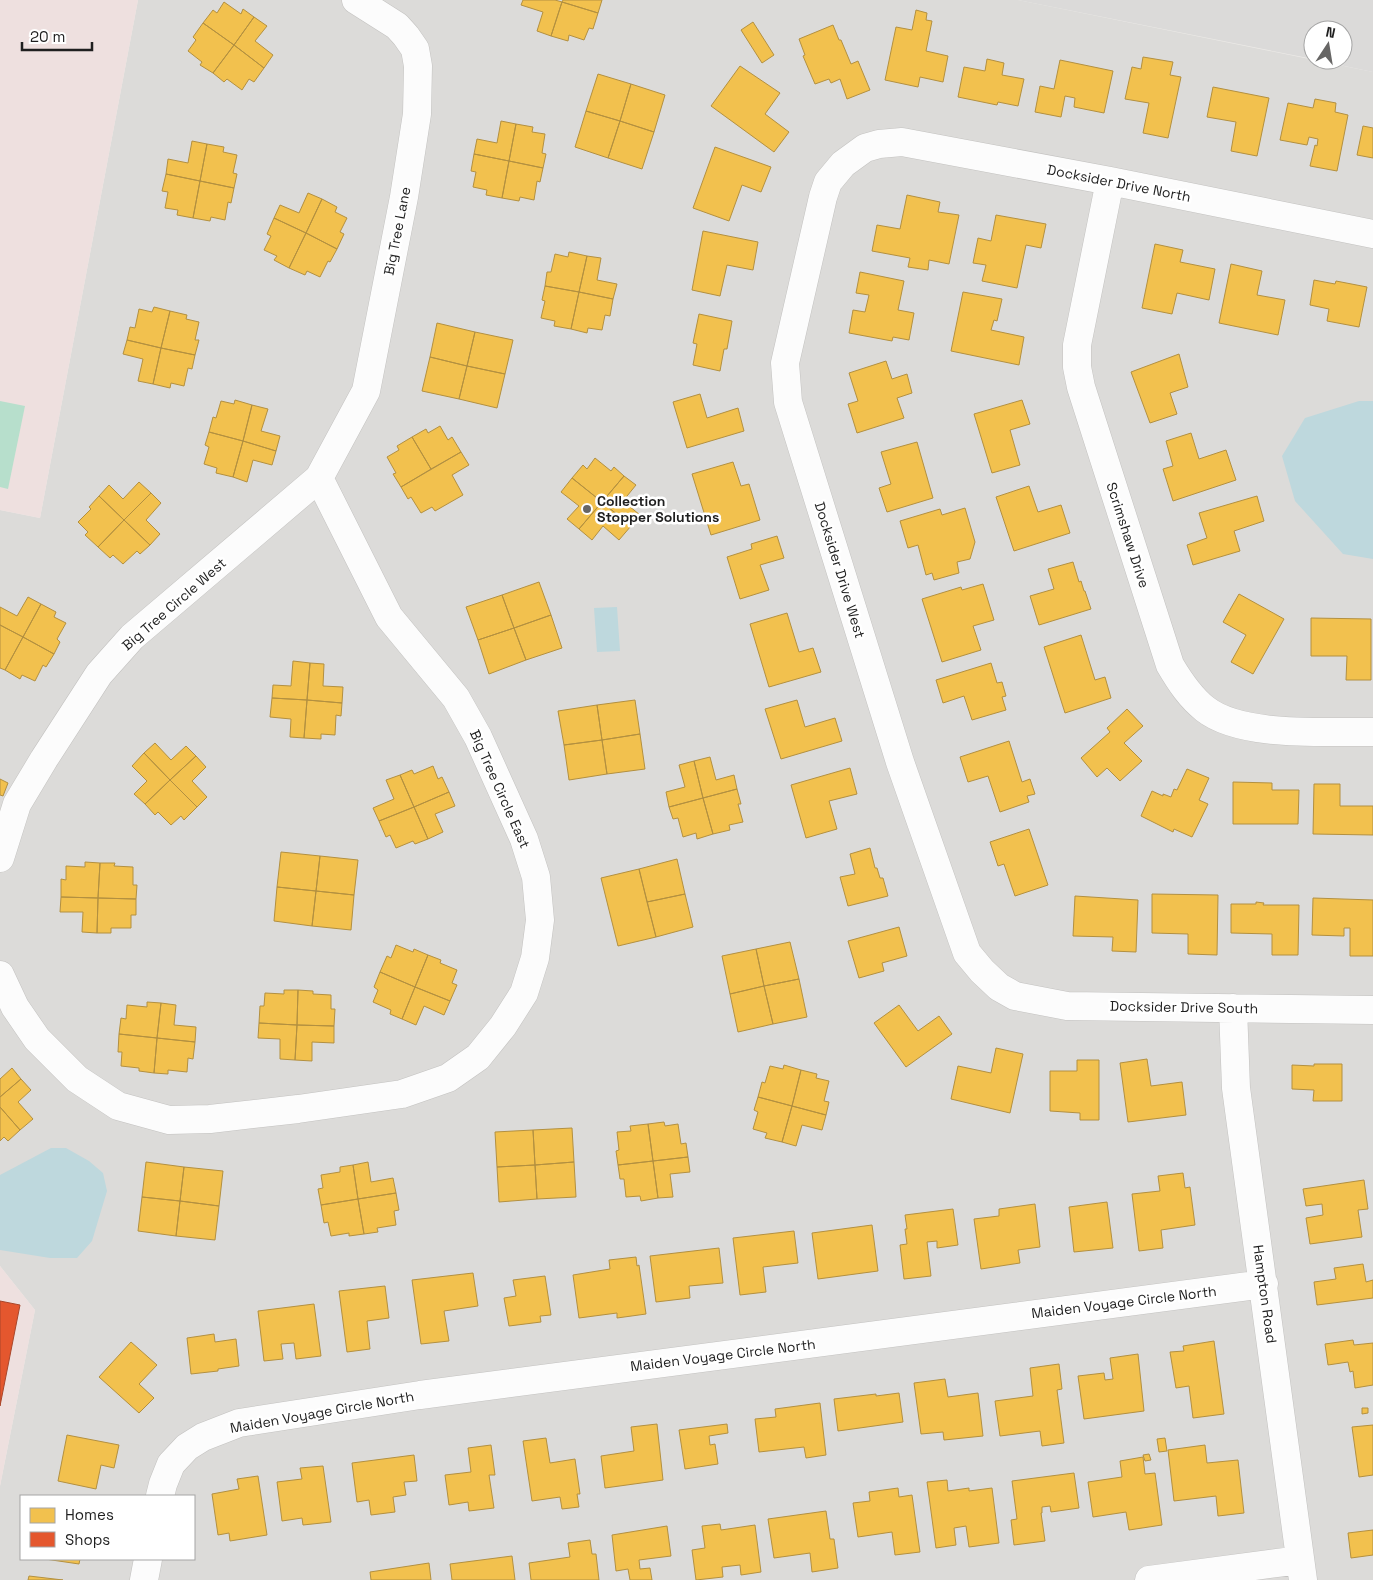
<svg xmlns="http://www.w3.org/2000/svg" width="1373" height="1580" viewBox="0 0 1373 1580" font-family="'Space Grotesk',sans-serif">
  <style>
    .residential { fill: #dcdbd9; fill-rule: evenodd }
    .commercial { fill: #eee0df }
    .religious { fill: #dbdad9 }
    .pitch { fill: #b7dfcc }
    .water { fill: #bed8dd }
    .homes { fill: #f2c14e; stroke: #b39040 }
    .shops { fill: #e4572e; stroke: #a9462a }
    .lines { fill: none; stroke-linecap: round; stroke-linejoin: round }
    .minor-casing { stroke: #c3c2c0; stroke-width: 29 }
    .minor { stroke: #fcfcfc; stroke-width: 28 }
    .poi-dot { fill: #676665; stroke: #fff; stroke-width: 2 }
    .labels { text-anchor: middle; stroke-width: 5; stroke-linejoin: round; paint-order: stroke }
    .street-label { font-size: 14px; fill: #1f1f1f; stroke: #fff }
    .poi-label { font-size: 14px; font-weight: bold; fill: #1f1f1f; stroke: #fff; text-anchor: start }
  </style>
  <rect width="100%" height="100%" fill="#edebe8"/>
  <path class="residential" d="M138,0H1018L1373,72V1580H0V1486L35,1310L0,1266V510L40,518ZM21,1496H194V1559H21Z"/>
  <path class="commercial" d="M0,0H138L40,518L0,510Z
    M0,1266L35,1310L0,1486Z"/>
  <path class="religious" d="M1018,0H1373V72L1316,60H1343V30H1313V59Z"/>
  <path class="pitch" d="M0,401L25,406L8,489L0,487Z"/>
  <path class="water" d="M1359,401H1373V559L1343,554L1295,501L1282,456L1305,418Z
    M617,607L620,651L597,652L594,608Z
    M51,1148H66L89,1161L103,1173L107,1191L92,1241L77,1258H50L0,1250V1175Z"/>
  <path class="homes" d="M523,0H555L562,2L551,36L537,31L543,12L521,5Z
    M563,0H602L598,13L562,2Z
    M224,2L241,14L243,9L254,17L234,45L203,23L213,10L217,13Z
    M562,2L598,13L593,29L589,28L584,40L569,35L568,41L551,36Z
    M916,10L927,13L926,20L932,21L926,51L948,56L943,82L920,77L918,87L885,80L896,27L912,30Z
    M254,17L267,26L255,41L273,55L264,68L234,45Z
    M753,22L774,55L762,63L741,30Z
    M203,23L234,45L213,73L200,65L202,62L188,51L196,40L193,37Z
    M833,25L839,40H841L851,64L858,61L870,90L847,99L840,79L831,83L829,79L815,84L803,56L805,55L799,39Z
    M234,45L264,68L254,82L249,79L242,90L227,79L224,82L213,73Z
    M1143,57L1173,62L1170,75L1181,77L1168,138L1143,133L1149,103L1125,99L1132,67L1141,69Z
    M987,59L1004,63L1002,75L1024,79L1018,106L998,102L997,105L958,97L964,67L985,71Z
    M1060,60L1113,71L1104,113L1074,107L1075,98L1065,96L1061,117L1035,112L1040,86L1054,89Z
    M740,66L780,93L765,114L789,132L774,152L711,106Z
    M598,74L631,84L620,121L586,111Z
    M631,84L665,95L654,132L620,121Z
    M1213,87L1269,98L1257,156L1231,151L1236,122L1207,117Z
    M1315,99L1336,103L1335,112L1348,115L1337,171L1310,166L1315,145L1317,146L1318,139L1309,137L1307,145L1280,140L1288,103L1313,108Z
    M586,111L620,121L608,158L575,147Z
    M501,121L516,124L509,161L474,154L477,139L497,143Z
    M620,121L654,132L642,169L608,158Z
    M516,124L533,127L532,132L545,134L542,153L546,154L543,168L509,161Z
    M1363,126L1373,128V158L1357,155Z
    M192,141L207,144L200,181L166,174L168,159L188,163Z
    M207,144L224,147L223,152L237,155L233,173L237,174L234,188L200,181Z
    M715,147L771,167L761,192L742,185L729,221L693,208Z
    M474,154L509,161L502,198L486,195L487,190L473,187L476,172L471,171Z
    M509,161L543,168L540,182L537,181L534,200L520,197L519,201L502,198Z
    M166,174L200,181L193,218L177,215L178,210L165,208L168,192L162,191Z
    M200,181L234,188L231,203L228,202L225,220L211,217L210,221L193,218Z
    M308,193L322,199L306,233L274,218L280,205L299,213Z
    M907,195L940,202L938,212L959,215L949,264L929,260L928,270L908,267L910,258L872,251L877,225L900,229Z
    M322,199L337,207L335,212L347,218L340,232L344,234L337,249L306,233Z
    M996,215L1046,224L1041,248L1026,245L1017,288L982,281L986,265L973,263L978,238L991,241Z
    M274,218L306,233L289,268L274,260L277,256L264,250L271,236L267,234Z
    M703,231L758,242L753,270L727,265L720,296L692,290Z
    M306,233L337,249L330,262L328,261L320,277L307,271L305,275L289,268Z
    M1155,244L1183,250L1180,262L1215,269L1209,300L1177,293L1172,314L1142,308Z
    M569,252L587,256L579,292L545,286L547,272H551L555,254L568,257Z
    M587,256L601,258L597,280L617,284L613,299L579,292Z
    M1231,264L1262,271L1257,295L1285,300L1278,335L1219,323Z
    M860,272L904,281L898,310L914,313L909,340L893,337L892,341L849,333L853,310L865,312L869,295L856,293Z
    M1314,280L1335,284L1336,281L1367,287L1359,327L1327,321L1329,309L1310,305Z
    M545,286L579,292L571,329L554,326L555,321L541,318L545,301L542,300Z
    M579,292L613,299L610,316L605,315L602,330L588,328L587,333L571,329Z
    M963,292L1002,299L997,321L994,320L991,330L1024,337L1019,365L951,351Z
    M154,307L170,311L161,348L127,340L130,327L135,328L139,309L152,312Z
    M170,311L187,315L186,319L199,322L195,340H199L195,355L161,348Z
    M699,314L732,321L727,349H724L720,371L693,365L697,344L693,343Z
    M437,323L475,332L467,366L430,357Z
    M475,332L513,340L505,374L467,366Z
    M127,340L161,348L153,384L138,381L143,359L123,354Z
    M161,348L195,355L192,369L188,368L184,386L171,383L170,388L153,384Z
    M1179,354L1188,387L1170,393L1177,414L1150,423L1131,372Z
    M430,357L467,366L459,399L422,391Z
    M886,361L892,379L907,374L912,393L897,398L904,418L857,433L848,404L858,401L849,373Z
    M467,366L505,374L497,408L459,399Z
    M700,394L707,418L738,408L744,431L687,448L673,402Z
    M235,400L252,405L243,441L209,432L213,417L216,418L221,401L234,404Z
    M1022,400L1030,424L1010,430L1020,465L992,473L974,414Z
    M252,405L268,409L261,431L280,436L276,451L243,441Z
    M440,426L448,440L452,437L461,452L431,469L412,437L426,429L428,433Z
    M209,432L243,441L233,477L216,473L217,468L204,464L209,447L205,445Z
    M1191,433L1199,459L1226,450L1236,480L1173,501L1163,469L1173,466L1166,441Z
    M412,437L431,469L401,487L393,474L396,473L387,457L399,450L397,446Z
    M243,441L276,451L272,465L253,460L247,482L233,477Z
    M917,442L933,498L887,512L879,488L891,484L881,452Z
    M461,452L469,465L452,475L463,495L435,511L432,507L421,513L411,497L408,499L401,487Z
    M595,458L611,471L614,467L624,476L602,502L572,478L583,465L587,469Z
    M733,462L741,486L749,484L760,520L711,535L692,474Z
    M624,476L636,485L623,501L640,515L631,526L602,502Z
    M572,478L602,502L579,529L567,519L579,506L561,492Z
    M139,482L151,493L124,520L99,496L109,485L123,499Z
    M1029,486L1038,512L1061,505L1070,533L1014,551L996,497Z
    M151,493L161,503L146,520L160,534L150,545L124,520Z
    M99,496L124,520L98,547L85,535L88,532L78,522L91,509L89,507Z
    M1257,496L1264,521L1234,531L1240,551L1193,565L1187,545L1207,538L1199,513Z
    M602,502L631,526L619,540L603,526L592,540L579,529Z
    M965,508L975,542L970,559L957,562L959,573L934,580L932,573L926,575L918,545L908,548L900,521L940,509L942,515Z
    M124,520L150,545L140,554L137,551L123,564L113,555L110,558L98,547Z
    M777,536L784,558L760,565L769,590L740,599L727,557L752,549L751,544Z
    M1073,562L1079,582L1081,581L1084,591H1085L1091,609L1039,625L1030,596L1054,589L1048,569Z
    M539,582L551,615L514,628L502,595Z
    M983,584L994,620L973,626L981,650L942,662L922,599L961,587L962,590Z
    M1239,594L1284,619L1253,674L1231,662L1246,635L1223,622Z
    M502,595L514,628L478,640L466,607Z
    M28,597L41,604L23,637L0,625V607L17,616Z
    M41,604L56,612L54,617L66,623L57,639L60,642L54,654L23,637Z
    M787,613L799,652L813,648L821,672L769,687L750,624Z
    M551,615L562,648L526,660L514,628Z
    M1311,618L1371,619V680H1346L1347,656H1311Z
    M0,625L23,637L5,670L0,668Z
    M514,628L526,660L489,674L478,640Z
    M1081,635L1095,680L1105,677L1111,698L1065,713L1044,647Z
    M23,637L54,654L46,667L43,665L35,681L22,675L20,679L5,670Z
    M293,661L310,663L307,700L272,698L273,685L291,686Z
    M310,663L324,664L323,686L343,687L342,703L307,700Z
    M991,663L997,683L1002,682L1006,696L1002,697L1006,710L972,720L964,696L943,703L936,680Z
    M272,698L307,700L304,738L290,737L291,719L270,717Z
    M307,700L342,703L341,716L336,715L335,735L321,734V739L304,738Z
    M635,700L640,734L602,740L597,705Z
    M797,700L805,727L835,718L842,741L781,759L765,709Z
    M597,705L602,740L564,745L558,711Z
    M1127,709L1143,726L1124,743L1142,761L1120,781L1107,768L1097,777L1081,758L1110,732L1107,728Z
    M640,734L645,769L607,774L602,740Z
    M602,740L607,774L569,780L564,745Z
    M1009,741L1022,782L1030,779L1035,794L1027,796L1029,802L1000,812L988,776L968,782L960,757Z
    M155,743L171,760L186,746L196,756L170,780L144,753Z
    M144,753L170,780L145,804L134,794L147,781L132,766Z
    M196,756L206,767L192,781L207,797L197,807L170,780Z
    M710,757L716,780L734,775L737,789L703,798L694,761Z
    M694,761L703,798L669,807L666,792L685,787L679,765Z
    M433,766L438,779L442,777L449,792L414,807L400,775L412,770L414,774Z
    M850,768L857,794L829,801L837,829L806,838L791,785Z
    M1187,769L1209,778L1199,800L1208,804L1192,837L1174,829L1173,832L1141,816L1152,791L1163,796V794L1171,797L1174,789L1177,790Z
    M400,775L414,807L379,821L373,808L394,799L386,780Z
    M0,779L8,783L3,796L0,795Z
    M170,780L197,807L184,820L181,816L171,825L158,812L155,815L145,804Z
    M1233,782L1272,783V790H1299L1298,824H1233Z
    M1314,784H1340V806H1373V835L1313,834Z
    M737,789L741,804H738L743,822L729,825L730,830L713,834L703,798Z
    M449,792L455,806L435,814L443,832L428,839L414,807Z
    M703,798L713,834L697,839L696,833L683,837L678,818L673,819L669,807Z
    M414,807L428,839L415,844L413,841L396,848L390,835L386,837L379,821Z
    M1029,829L1048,885L1015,896L1004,864L998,866L990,842Z
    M870,848L875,868H877L880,878H883L888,896L848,906L840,877L855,874L850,854Z
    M281,852L320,856L316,891L277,887Z
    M320,856L358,860L354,895L316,891Z
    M677,859L685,894L647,902L639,869Z
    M85,862L100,863L98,898L61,897V879L66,880V866L85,867Z
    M100,863H115L114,866L133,867V885H137L136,899L98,898Z
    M639,869L656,937L618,946L601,878Z
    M277,887L316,891L312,926L274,921Z
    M316,891L354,895L351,930L312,926Z
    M685,894L693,927L656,937L647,902Z
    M1152,894L1218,895L1217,955L1188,954V934L1152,933Z
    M1075,896L1138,900L1136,952L1112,951L1113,937L1073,936Z
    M61,897L98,898L97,933L82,932L83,912H60Z
    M98,898L136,899V915H131V928H111V933H97Z
    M1313,898L1373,900V956H1350V928H1344V936L1312,935Z
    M1256,902L1264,903L1263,905H1299L1298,955H1272V934L1231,933V904H1256Z
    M899,927L907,956L882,963L884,971L859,978L848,941Z
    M790,942L799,979L764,986L756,949Z
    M396,945L413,952L414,949L428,955L415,987L380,972L387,956L391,958Z
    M756,949L764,986L730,994L722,956Z
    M428,955L441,960L440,963L457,970L452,983L457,985L450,1001L415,987Z
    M380,972L415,987L402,1019L390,1014L391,1010L373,1002L378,990L374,987Z
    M799,979L807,1017L773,1024L764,986Z
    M764,986L773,1024L738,1032L730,994Z
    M415,987L450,1001L444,1015L424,1006L416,1025L402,1019Z
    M284,990H298L297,1025L259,1023L260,1006H264L265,993L284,994Z
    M298,990L313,991V994L331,995V1009H335L334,1026L297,1025Z
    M147,1002L161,1003L157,1038L119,1034L121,1018L126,1019L127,1005L147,1007Z
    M161,1003L176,1005L174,1025L196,1027L195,1042L157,1038Z
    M899,1005L918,1031L939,1016L952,1034L906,1067L874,1023Z
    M259,1023L297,1025L295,1060L280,1059V1039L258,1038Z
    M297,1025L334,1026V1043L312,1042V1061L295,1060Z
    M119,1034L157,1038L154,1073L139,1071V1068L121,1066L122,1052H118Z
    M157,1038L195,1042L193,1059L188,1058L187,1072L168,1070V1074L154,1073Z
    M996,1048L1023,1054L1010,1113L951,1099L958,1066L991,1073Z
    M1147,1059L1151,1086L1182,1082L1186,1115L1128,1122L1120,1063Z
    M1077,1060H1099V1120H1080V1113L1050,1111V1071H1077Z
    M1314,1064H1342V1101H1313L1314,1090L1292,1089V1065L1314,1066Z
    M784,1065L801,1070L792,1106L758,1097L762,1082L765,1083L770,1066L783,1069Z
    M12,1068L21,1079L0,1097V1079Z
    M801,1070L817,1074L816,1078L829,1081L824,1101L829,1102L826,1115L792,1106Z
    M21,1079L31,1090L18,1102L33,1119L20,1130L0,1107V1097Z
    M758,1097L792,1106L782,1142L765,1138L767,1133L753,1129L758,1112L754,1110Z
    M792,1106L826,1115L822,1130L802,1125L796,1146L782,1142Z
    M0,1107L20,1130L8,1141L4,1137L0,1141Z
    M664,1122L665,1126L678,1124L681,1144L686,1143L688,1157L653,1161L648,1124Z
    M648,1124L653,1161L618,1165L616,1151L619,1150L617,1132L631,1131L630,1126Z
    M572,1128L574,1162L535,1165L533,1130Z
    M533,1130L535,1165L497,1167L495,1132Z
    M688,1157L690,1172L670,1174L673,1197L658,1198L653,1161Z
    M653,1161L658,1198L641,1201L640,1196L626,1197L624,1179H620L618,1165Z
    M146,1162L184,1167L180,1201L142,1197Z
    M368,1162L371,1182L393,1178L396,1193L358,1199L353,1165Z
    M574,1162L576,1197L537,1199L535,1165Z
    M353,1165L358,1199L321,1205L318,1189L323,1188L321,1175L340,1172V1167Z
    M535,1165L537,1199L499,1202L497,1167Z
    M184,1167L223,1171L219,1206L180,1201Z
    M1183,1173L1185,1188L1190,1187L1195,1225L1161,1230L1163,1248L1139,1251L1132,1194L1160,1191L1158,1176Z
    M1364,1180L1368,1209L1358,1210L1362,1237L1310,1244L1306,1218L1323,1215L1322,1204L1306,1206L1303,1189Z
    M396,1193L399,1210L394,1211L396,1225L377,1228L378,1232L364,1234L358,1199Z
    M142,1197L180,1201L176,1236L138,1231Z
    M358,1199L364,1234L349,1236V1233L331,1236L328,1222L324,1223L321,1205Z
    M180,1201L219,1206L215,1240L176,1236Z
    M1107,1202L1113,1248L1074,1252L1069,1207Z
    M1035,1204L1040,1247L1018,1250L1020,1263L981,1269L974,1219L999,1216V1209Z
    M953,1209L958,1245L937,1248V1241L927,1242L931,1276L904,1279L900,1245L907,1244L905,1229H907L905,1215Z
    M872,1225L878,1271L818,1279L812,1233Z
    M794,1231L798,1263L763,1267L766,1292L740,1295L733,1238Z
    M719,1248L723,1283L689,1286L690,1298L656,1302L650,1256Z
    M636,1257L637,1266L639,1265L646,1314L617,1318V1313L579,1318L573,1275L610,1269L609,1260Z
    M1363,1264L1366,1282L1373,1280V1298L1317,1305L1314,1282L1336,1279L1334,1268Z
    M473,1273L478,1306L444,1311L449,1341L421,1344L412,1280Z
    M545,1276L551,1315L540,1316L541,1322L509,1326L504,1298L516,1296L513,1280Z
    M385,1286L389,1318L367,1321L370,1349L347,1352L339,1291Z
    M314,1304L321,1356L296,1359L294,1343L281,1344L283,1359L264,1361L258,1311Z
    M214,1334L215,1342L236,1339L239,1366L218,1369V1371L191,1374L187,1338Z
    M1353,1340L1354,1345L1373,1343V1385L1355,1388L1353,1371L1350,1372L1348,1362L1328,1365L1325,1344Z
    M1214,1341L1224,1414L1193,1418L1189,1386L1176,1388L1170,1352L1184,1351L1183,1346Z
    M131,1342L157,1365L139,1384L154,1398L139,1413L99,1377Z
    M1138,1354L1144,1411L1084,1419L1078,1376L1104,1373L1105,1380L1113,1379L1110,1358Z
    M1059,1364L1062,1389L1057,1390L1064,1443L1042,1446L1040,1431L1000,1436L995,1401L1033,1396L1030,1368Z
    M945,1379L948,1397L978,1393L983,1436L944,1440L943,1432L921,1434L914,1383Z
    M899,1393L903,1422L838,1431L834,1399L876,1394V1396Z
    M820,1403L826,1455L806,1458L804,1447L759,1452L755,1419L776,1417L775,1409Z
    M1362,1408H1368V1413L1362,1414Z
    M657,1424L663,1480L605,1488L601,1456L634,1451L631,1427Z
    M727,1424L728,1433L709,1436L710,1445L715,1444L718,1464L685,1469L679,1430Z
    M1373,1425V1475L1359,1477L1352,1427Z
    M67,1435L119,1445L114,1468L101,1465L96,1489L58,1481Z
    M546,1438L550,1463L575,1459L580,1494H577L579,1507L562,1509L560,1497L532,1501L523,1441Z
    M1165,1438L1167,1451L1159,1452L1157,1439Z
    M491,1445L495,1475H489L494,1508L469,1511L468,1502L449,1505L445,1475L471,1472L468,1448Z
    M1205,1445L1207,1463L1238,1460L1244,1513L1218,1516L1216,1496L1174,1501L1168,1450Z
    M1149,1454L1151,1460L1145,1461L1143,1455Z
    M414,1455L417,1481L404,1482L406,1495L393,1497L395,1512L371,1515L369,1500L357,1502L352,1463Z
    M1143,1457L1145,1474L1155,1473L1162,1525L1129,1530L1126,1512L1093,1517L1088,1482L1122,1477L1120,1461Z
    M323,1466L331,1522L303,1525L302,1518L282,1521L277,1482L302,1479L300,1468Z
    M1074,1473L1079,1508L1051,1512L1050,1506L1042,1507V1513H1041L1045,1541L1014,1545L1011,1520L1017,1519L1012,1481Z
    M258,1476L267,1535L230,1541L229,1533L218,1535L212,1494L239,1489L237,1479Z
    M947,1480L948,1491L969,1488V1491L992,1488L999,1543L969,1547L966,1526L954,1528L956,1545L936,1548L927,1482Z
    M898,1488L899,1497L912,1495L920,1552L895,1555L892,1532L858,1537L853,1503L870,1501L869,1492Z
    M826,1511L830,1539H834L838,1568L812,1572L810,1553L774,1558L768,1519Z
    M720,1524L721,1530L755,1525L761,1572L741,1575L740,1565L722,1567L723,1577L696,1580L692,1550L705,1548L702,1526Z
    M667,1526L671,1556L639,1560L640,1569L650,1568L652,1580H630L628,1569L616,1571L612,1535Z
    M1373,1530V1555L1351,1558L1348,1533Z
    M590,1540L592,1554H596L599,1580H531L529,1563L570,1557L568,1543Z
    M512,1556L515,1580H452L450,1564Z
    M45,1559H80L79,1564Z
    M429,1563L431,1580H371L370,1572Z
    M29,1576L63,1580H28Z"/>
  <path class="shops" d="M0,1301L20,1305L0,1406Z"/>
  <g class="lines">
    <g class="minor-casing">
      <path id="minor" d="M1110,181L1077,345V367L1081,387L1170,665C1180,682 1190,697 1205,709C1242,738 1327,731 1373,732
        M1373,234L1110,181L902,142L879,144L865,148L843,164L828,182L823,197L785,363L788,402L900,762L967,953L982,971L999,987L1015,996L1067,1006L1373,1010
        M0,858L17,804L44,759L99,674L132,637L319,478L366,391L404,197L417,114L418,66L415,49L406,36L397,26L356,0
        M0,975L15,1007L37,1039L77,1079L118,1106L169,1120L210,1119L298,1109L402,1094L448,1078L478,1057L503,1026L524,993L535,958L540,920L536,877L524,839L478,737L456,698L389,617L319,478
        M1233,1008L1236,1088L1303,1580
        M160,1496L163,1484L171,1464L187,1447L203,1437L239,1423L420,1395L1264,1284
        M144,1580L148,1559
        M1149,1580L1300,1560"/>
    </g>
    <use href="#minor" class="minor"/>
  </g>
  <circle class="poi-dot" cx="587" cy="509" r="5"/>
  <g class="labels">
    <g class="street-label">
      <text transform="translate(1119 183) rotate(11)" y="5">Docksider Drive North</text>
      <text transform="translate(397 231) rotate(-79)" y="5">Big Tree Lane</text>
      <text transform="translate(1128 535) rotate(72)" y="5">Scrimshaw Drive</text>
      <text transform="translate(840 570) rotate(73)" y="5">Docksider Drive West</text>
      <text transform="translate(174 604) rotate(-41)" y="5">Big Tree Circle West</text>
      <text transform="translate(500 789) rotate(66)" y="5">Big Tree Circle East</text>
      <text transform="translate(1184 1007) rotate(1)" y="5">Docksider Drive South</text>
      <text transform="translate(1265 1294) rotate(82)" y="5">Hampton Road</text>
      <text transform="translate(1124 1302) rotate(-7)" y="5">Maiden Voyage Circle North</text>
      <text transform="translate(723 1355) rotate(-7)" y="5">Maiden Voyage Circle North</text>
      <text transform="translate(322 1412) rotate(-10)" y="5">Maiden Voyage Circle North</text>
    </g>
    <g class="poi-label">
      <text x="597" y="506">Collection<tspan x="597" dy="16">Stopper Solutions</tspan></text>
    </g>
  </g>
  <rect x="20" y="1495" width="175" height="65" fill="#ffffff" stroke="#a5a5a5"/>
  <rect x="30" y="1508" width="25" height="15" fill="#f2c14e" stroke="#a5a5a5"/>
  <text x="65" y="1520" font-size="15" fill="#1f1f1f">Homes</text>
  <rect x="30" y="1532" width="25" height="15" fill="#e4572e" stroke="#a5a5a5"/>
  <text x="65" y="1545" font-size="15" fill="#1f1f1f">Shops</text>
  <g transform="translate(1328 45) rotate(12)"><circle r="24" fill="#ffffff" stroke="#a5a5a5"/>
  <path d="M0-4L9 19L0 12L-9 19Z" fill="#676665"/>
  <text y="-8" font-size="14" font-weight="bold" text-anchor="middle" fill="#1f1f1f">N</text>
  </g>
  <path d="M22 42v8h70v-8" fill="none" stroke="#1f1f1f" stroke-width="2.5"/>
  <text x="30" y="42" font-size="15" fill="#1f1f1f" stroke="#ffffff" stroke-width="4" paint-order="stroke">20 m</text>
</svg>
